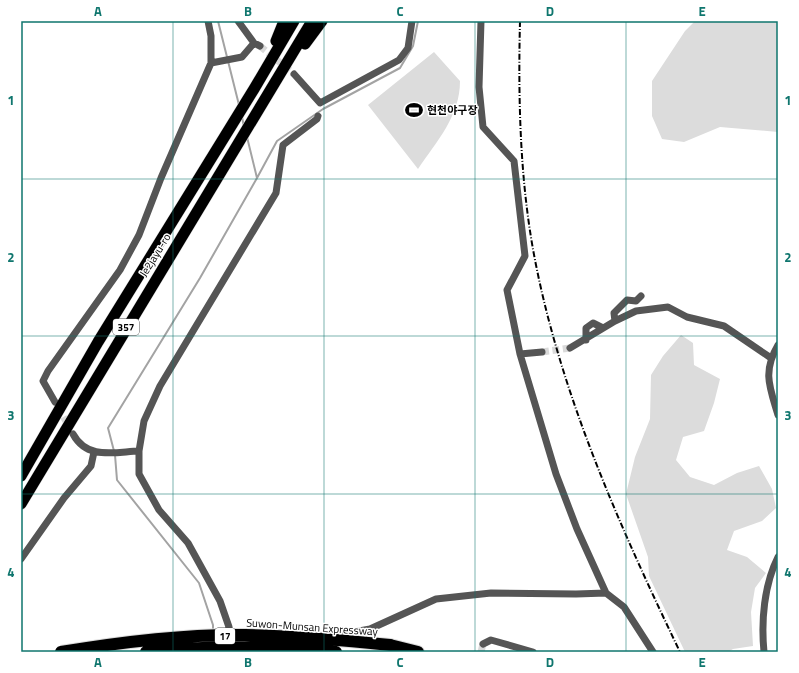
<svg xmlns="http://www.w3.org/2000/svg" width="799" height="673" viewBox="0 0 799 673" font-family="'Titillium Web','Noto Sans KR',sans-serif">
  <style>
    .green { fill: #dcdcdc }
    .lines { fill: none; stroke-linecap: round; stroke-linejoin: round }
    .stream { stroke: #a3a3a3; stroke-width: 2 }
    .minor-tunnel { stroke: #d9d9d9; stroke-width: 7; stroke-dasharray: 7 3.5; stroke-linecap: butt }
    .trunk-casing { stroke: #dbdbdb; stroke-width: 12 }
    .motorway-casing { stroke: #dbdbdb; stroke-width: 14 }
    .minor { stroke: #555; stroke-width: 7 }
    .trunk { stroke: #000; stroke-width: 11 }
    .motorway { stroke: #000; stroke-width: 12 }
    .rail { stroke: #000; stroke-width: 2; stroke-dasharray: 6 2 1 2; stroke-linecap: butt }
    .motorway-bridge-casing { stroke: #dbdbdb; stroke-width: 14; stroke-linecap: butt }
    .motorway-bridge { stroke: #000; stroke-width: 12 }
    .grid { fill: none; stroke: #0f766e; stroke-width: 1; stroke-opacity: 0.55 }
    .labels { text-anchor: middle; stroke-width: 3; stroke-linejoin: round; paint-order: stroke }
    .shield { fill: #fff; stroke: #4c4c4c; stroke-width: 1 }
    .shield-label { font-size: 10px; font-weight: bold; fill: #000 }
    .poi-label { font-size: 11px; font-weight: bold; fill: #000; stroke: #fff; text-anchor: start }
    .street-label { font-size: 11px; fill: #000; stroke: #fff }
    .neatline { fill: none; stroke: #0f766e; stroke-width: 1.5 }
    .grid-label { font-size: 13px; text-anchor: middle; font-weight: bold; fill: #0f766e }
  </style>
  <rect width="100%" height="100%" fill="#fff"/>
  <path class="green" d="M695,21H778V132L720,127L684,142L662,139L652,116V81L685,31Z
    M434,52L460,81C460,116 437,141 418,169L368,105Z
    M681,335L693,343L694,365L720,379L714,403L704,431L683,437L676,460L690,477L714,485L737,473L759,466L772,489L776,508L762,521L734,531L727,550L747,557L766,573L755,588L751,612L753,646L733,649L728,652H685L649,576L648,557L626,494L635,457L650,419L651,375L663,356Z"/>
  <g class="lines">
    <path class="stream" d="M218,21L239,105
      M242,117L244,127
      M257,178L277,141L323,109L400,68L413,46L418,21
      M114,451L108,428L200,278L257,178L247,137
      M115,455L117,480L199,583L213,625V631"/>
    <path class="minor-tunnel" d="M260,46L294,74
      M542,352L570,348
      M58,408L70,428
      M481,652L483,644"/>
    <g class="trunk-casing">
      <path id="trunk" d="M276,41L284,21
        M305,44L322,21
        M21,476L98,342L254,89L294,21
        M21,504L312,21"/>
    </g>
    <g class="motorway-casing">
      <path id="motorway" d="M390,645L418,652"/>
    </g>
    <path class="minor" d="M208,21L211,36V63
      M238,21L254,43
      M294,74L320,103L399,60L408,48L412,21
      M615,321L614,313L627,300L636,301L641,296
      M586,340V328L593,323L603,328
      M778,345C762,372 770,388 778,415
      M570,348L615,321L636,311L668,307L687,317L724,326L771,358
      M520,354L542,352
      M55,402L43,381L48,371L120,270L139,235L161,178L211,63L242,57L254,43L260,46
      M73,434C87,460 114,452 139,451
      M21,559L64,498L91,466L94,452
      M606,593L624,607L653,652
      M226,638L229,627L220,601L188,543L159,510L139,474V451L144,421L160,386L276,193L283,145L317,119L318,116
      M336,639L343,634L370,629L436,599L491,593L576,594L606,593L577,529L556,474L520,354L507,290L525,256L514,161L483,127L479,87L481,21
      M483,644L491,640L533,652
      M764,652C761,621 764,585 778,557"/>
    <use href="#trunk" class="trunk"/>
    <use href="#motorway" class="motorway"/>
    <path class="rail" d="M520,21C518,101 520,186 536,265C563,400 621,529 680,652"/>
    <g class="motorway-bridge-casing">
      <path id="motorway-bridge" d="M61,652C121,642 184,634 245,635C293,636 342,640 390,645
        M146,652C210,645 273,646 336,652"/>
    </g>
    <use href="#motorway-bridge" class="motorway-bridge"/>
  </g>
  <path class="grid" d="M173,21V652M324,21V652M475,21V652M626,21V652M21,179H778M21,336H778M21,494H778"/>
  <defs>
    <g id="stadium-bare" transform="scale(1.38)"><path d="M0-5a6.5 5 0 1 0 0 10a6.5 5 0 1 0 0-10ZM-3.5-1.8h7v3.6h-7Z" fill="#000" stroke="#fff" stroke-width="2.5" paint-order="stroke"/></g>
  </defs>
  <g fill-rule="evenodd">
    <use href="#stadium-bare" x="414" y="110"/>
  </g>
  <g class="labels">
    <g class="shield">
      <rect x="113" y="319" width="26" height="16" rx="3"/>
      <rect x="215" y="628" width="20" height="16" rx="3"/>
    </g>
    <g class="shield-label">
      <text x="126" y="331">357</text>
      <text x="225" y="640">17</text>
    </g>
    <g class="poi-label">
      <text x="427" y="114">현천야구장</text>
    </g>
    <g class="street-label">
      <text transform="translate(155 255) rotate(-58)" y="4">Je2jayu-ro</text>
      <text transform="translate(312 627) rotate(4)" y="4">Suwon-Munsan Expressway</text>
    </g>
  </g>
  <rect width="799" height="673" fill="none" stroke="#ffffff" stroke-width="44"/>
  <rect x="22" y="22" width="755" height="629" class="neatline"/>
  <g class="grid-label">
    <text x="98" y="16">A</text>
    <text x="248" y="16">B</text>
    <text x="400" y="16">C</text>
    <text x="550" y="16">D</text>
    <text x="702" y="16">E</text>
    <text x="11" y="105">1</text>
    <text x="788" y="105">1</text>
    <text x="11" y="262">2</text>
    <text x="788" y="262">2</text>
    <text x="11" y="420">3</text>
    <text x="788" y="420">3</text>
    <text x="11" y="577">4</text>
    <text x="788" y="577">4</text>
    <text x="98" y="667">A</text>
    <text x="248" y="667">B</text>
    <text x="400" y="667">C</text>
    <text x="550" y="667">D</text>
    <text x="702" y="667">E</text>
  </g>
</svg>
